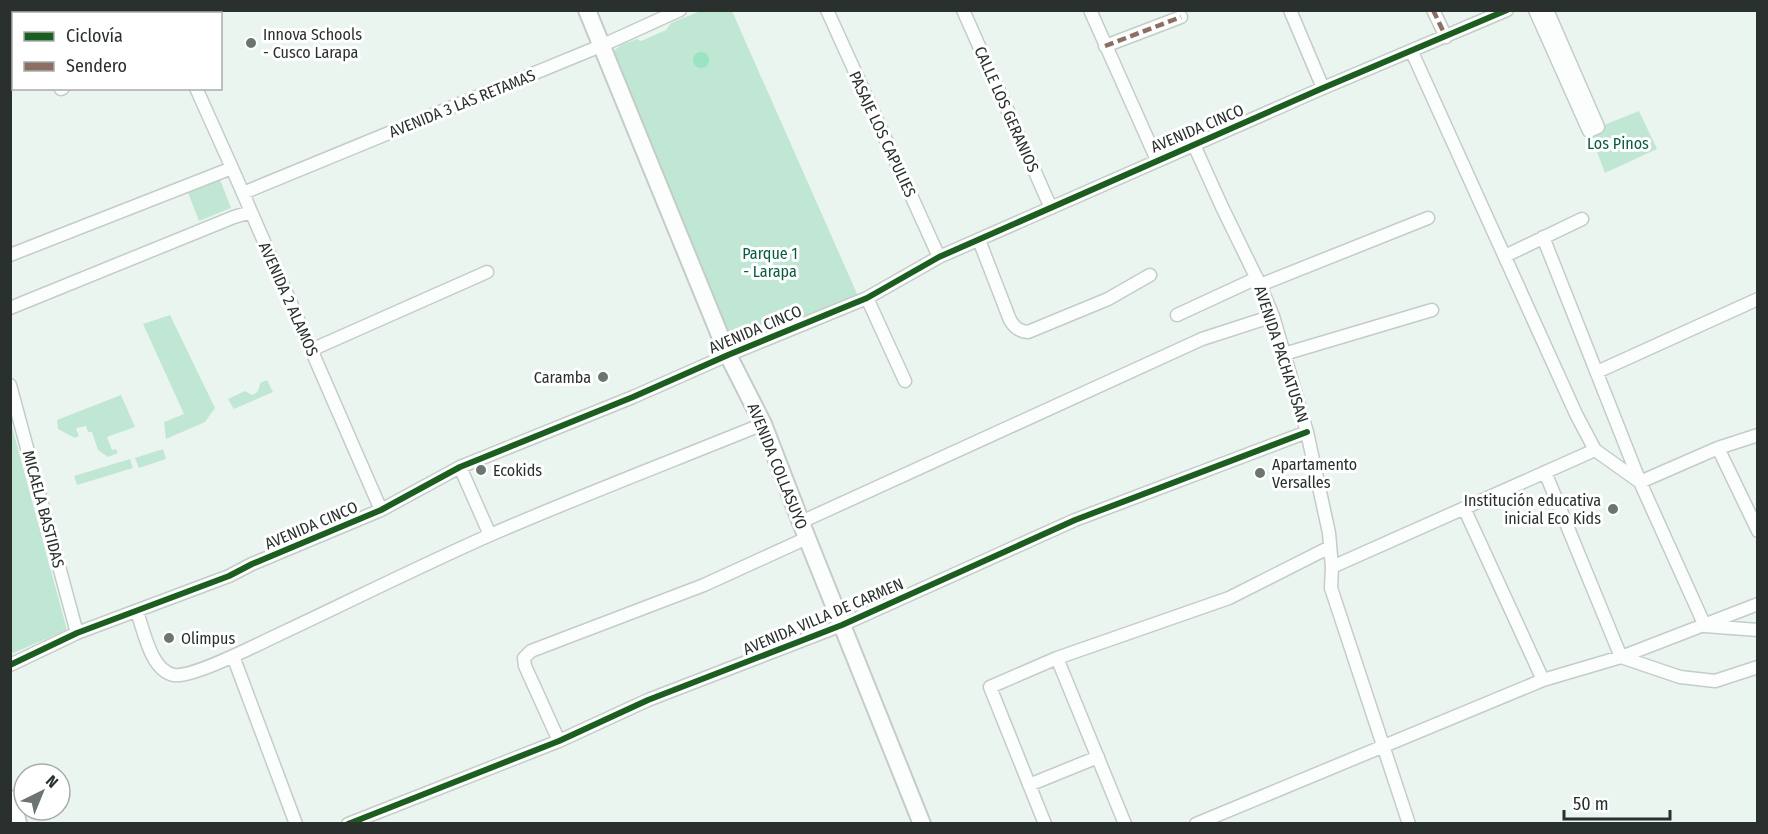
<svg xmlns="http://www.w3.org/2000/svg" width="1768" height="834" viewBox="0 0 1768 834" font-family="'Fira Sans Condensed',sans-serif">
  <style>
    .green { fill: #c0e7d4 }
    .water { fill: #9ae4c4 }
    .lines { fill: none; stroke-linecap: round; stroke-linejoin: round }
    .street-casing { stroke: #c4ccc8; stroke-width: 15 }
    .secondary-casing { stroke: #c4ccc8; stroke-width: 20 }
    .highway-casing { stroke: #c4ccc8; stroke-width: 26 }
    .street { stroke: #fcfefd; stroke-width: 12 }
    .secondary { stroke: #fcfefd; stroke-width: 16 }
    .highway { stroke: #fcfefd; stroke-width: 22 }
    .quiet { stroke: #8d6e63; stroke-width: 4.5; stroke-dasharray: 9 4.5; stroke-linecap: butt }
    .cycleway-casing { stroke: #fff; stroke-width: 10 }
    .cycleway { stroke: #1b5e20; stroke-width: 6 }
    .poi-dot { fill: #6d7571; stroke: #fff; stroke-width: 2 }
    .labels { text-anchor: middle; stroke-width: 6; stroke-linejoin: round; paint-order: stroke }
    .poi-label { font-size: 16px; fill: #29302d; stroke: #fff; text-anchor: start }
    .street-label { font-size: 16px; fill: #29302d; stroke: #fff }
    .park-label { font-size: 16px; fill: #085d41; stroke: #fff }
  </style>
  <rect width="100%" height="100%" fill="#ebf5f0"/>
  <path class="green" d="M703,10L732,11L858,296L738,347L731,340L611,53L621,45L637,39L641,41L666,30L671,23Z
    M1639,111L1657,149L1605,173L1589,131Z
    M219,177L231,208L199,221L187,190Z
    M170,315L215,408L205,422L166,439L164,422L184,414L143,324Z
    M267,380L273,392L234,409L228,399L245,391L252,395C258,393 259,390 260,383Z
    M121,395L135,427L107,437L112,450L116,449L118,453L108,457L98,450L92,432H88L86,426L76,428L79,436L75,438L58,429L57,420Z
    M11,423L67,630L11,654H10Z
    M163,449L166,459L139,468L135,458Z
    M130,459L133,468L77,485L74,476Z"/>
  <path class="water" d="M693 60a8 8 0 1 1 16 0a8 8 0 1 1-16 0Z"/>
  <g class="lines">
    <g class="street-casing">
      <path id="street" d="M161,10L162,14
        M827,10L939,257
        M963,10L1051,208
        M1090,10L1157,160
        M1290,10L1323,88
        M1433,10L1446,37
        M1535,10L1589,131L1598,127L1547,10
        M1105,46L1181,17
        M1412,52L1576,414L1595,450L1640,482L1718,448L1758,435
        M196,88L232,168L381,510
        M61,89L63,88
        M1194,145L1222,207L1260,285L1273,316L1307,432L1329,533L1332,567L1331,588L1409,824
        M243,193L603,45L680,10
        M1543,237L1640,482L1705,626L1758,630
        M979,240L1010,320C1015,328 1019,331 1028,332L1108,299L1150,275
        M10,255L232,168
        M1505,256L1582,219
        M1260,285L1428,218
        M867,298L905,381
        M10,308L234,217L251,212
        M1177,315L1257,278
        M311,350L487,272
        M1284,354L1432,310
        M1597,372L1758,299
        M10,385L77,633
        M1718,448L1758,531
        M460,467L490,535
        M1545,472L1621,657L1680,677L1715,681L1758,667
        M1464,508L1543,680
        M801,522L1202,339L1273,316
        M1332,567L1595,450
        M137,612C144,631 151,671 174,675C194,678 262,642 284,632C352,600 420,566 490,535C580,496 672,461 763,424
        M233,656L296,824
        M1057,658L1125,824
        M10,665L77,633L229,576L252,564L381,510L460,467L633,397L728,355L867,298L939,257L1323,88L1507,10
        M559,741L525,666L524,658L531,651L704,585L807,538
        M1029,785L1098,757
        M348,824L559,741L648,700L842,625L1075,520L1307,432
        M1045,824L990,687L1057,658L1229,598L1330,547
        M1196,824L1543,680L1621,657L1758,604"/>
    </g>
    <g class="secondary-casing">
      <path id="secondary" d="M587,10L728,355L763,424L807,538L922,824"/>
    </g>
    <g class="highway-casing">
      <path id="highway" d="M10,802L15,824"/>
    </g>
    <use href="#street" class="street"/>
    <use href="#secondary" class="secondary"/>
    <use href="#highway" class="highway"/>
    <path class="quiet" d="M1433,10L1446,37
      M1105,46L1181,17"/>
    <g class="cycleway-casing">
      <path id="cycleway" d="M10,665L77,633L229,576L252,564L381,510L460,467L633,397L728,355L867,298L939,257L1323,88L1507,10
        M348,824L559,741L648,700L842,625L1075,520L1307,432"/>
    </g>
    <use href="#cycleway" class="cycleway"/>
  </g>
  <g class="poi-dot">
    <circle cx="251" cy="43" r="6"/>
    <circle cx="603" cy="377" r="6"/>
    <circle cx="481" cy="470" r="6"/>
    <circle cx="1260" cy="473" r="6"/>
    <circle cx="1613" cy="509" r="6"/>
    <circle cx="169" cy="638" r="6"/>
  </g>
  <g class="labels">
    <g class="poi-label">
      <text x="263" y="40">Innova Schools<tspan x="263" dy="18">- Cusco Larapa</tspan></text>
      <text x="591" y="383" text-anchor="end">Caramba</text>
      <text x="1272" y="470">Apartamento<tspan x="1272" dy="18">Versalles</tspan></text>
      <text x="493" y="476">Ecokids</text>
      <text x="1601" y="506" text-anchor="end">Institución educativa<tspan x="1601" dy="18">inicial Eco Kids</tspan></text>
      <text x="181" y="644">Olimpus</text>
    </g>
    <g class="street-label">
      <text transform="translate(462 103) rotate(-22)" y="6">AVENIDA 3 LAS RETAMAS</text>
      <text transform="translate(1007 109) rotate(66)" y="6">CALLE LOS GERANIOS</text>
      <text transform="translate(1197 128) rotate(-23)" y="6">AVENIDA CINCO</text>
      <text transform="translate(883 134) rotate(65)" y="6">PASAJE LOS CAPULIES</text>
      <text transform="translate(289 299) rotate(66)" y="6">AVENIDA 2 ALAMOS</text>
      <text transform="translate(755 329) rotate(-23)" y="6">AVENIDA CINCO</text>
      <text transform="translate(1282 354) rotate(72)" y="6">AVENIDA PACHATUSAN</text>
      <text transform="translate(778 466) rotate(68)" y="6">AVENIDA COLLASUYO</text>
      <text transform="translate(44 509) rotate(75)" y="6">MICAELA BASTIDAS</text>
      <text transform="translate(311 525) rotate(-23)" y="6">AVENIDA CINCO</text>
      <text transform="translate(823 616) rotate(-23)" y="6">AVENIDA VILLA DE CARMEN</text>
    </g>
    <g class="park-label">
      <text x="1618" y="149">Los Pinos</text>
      <text x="770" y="259">Parque 1<tspan x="770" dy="18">- Larapa</tspan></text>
    </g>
  </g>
  <rect width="1768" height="834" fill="none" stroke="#29302d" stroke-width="24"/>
  <rect x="12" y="12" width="210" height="78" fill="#ffffff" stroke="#a9acab" stroke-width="1.5"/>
  <rect x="24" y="32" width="30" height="9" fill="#1b5e20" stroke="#a9acab" stroke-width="1.5"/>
  <text x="66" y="42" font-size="18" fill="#29302d">Ciclovía</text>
  <rect x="24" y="62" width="30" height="9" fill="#8d6e63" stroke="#a9acab" stroke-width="1.5"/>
  <text x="66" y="72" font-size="18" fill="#29302d">Sendero</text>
  <g transform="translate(42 792) rotate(43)"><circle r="28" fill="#ffffff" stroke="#a9acab" stroke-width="1.5"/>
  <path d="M0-4.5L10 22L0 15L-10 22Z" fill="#6d7571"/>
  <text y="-9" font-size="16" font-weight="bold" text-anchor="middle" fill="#29302d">N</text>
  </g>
  <path d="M1564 810v9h106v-9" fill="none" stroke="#29302d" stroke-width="3"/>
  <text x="1573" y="810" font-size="18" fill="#29302d" stroke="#ffffff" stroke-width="4.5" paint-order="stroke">50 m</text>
</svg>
